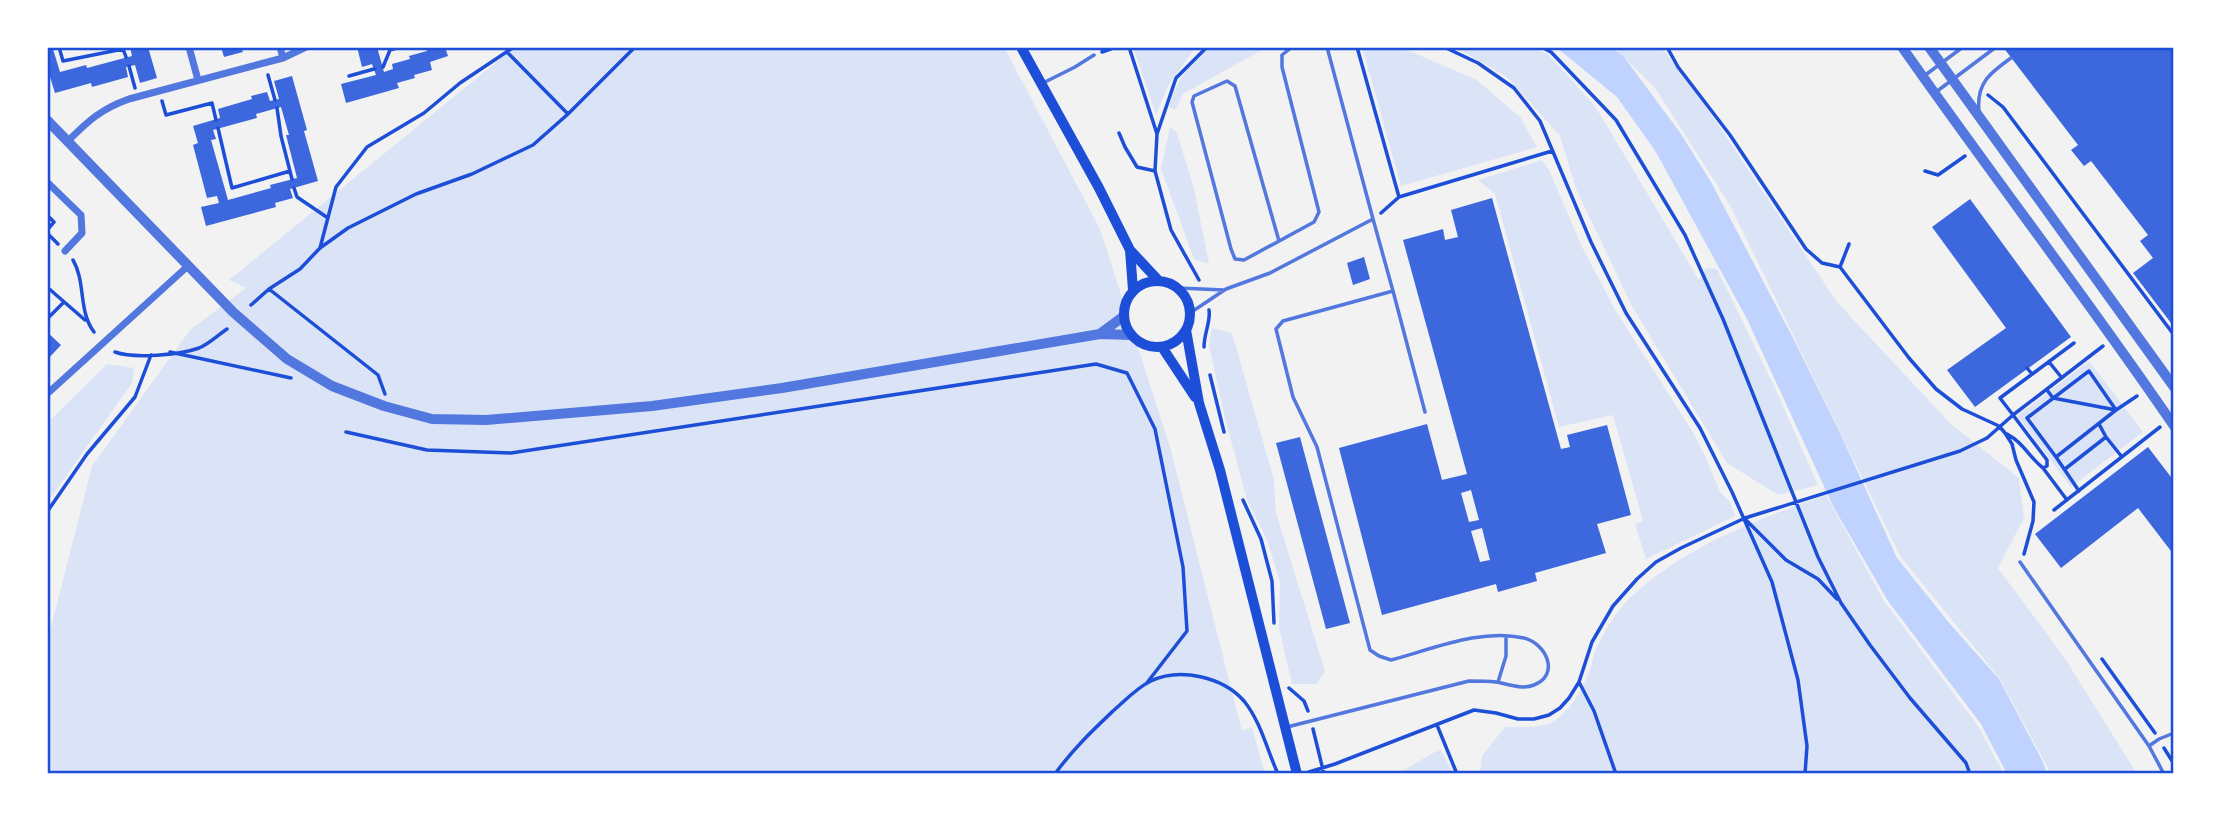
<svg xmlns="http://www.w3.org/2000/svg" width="2221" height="821" viewBox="0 0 2221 821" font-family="Cabin,sans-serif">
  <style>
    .green { fill: #dbe4f7 }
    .water { fill: #bfd3fe }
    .building { fill: #3d67dc; fill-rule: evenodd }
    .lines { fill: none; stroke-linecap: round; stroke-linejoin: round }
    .path { stroke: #1d4ed8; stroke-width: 3.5 }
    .service { stroke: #5277de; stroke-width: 3.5 }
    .minor { stroke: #5277de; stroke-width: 7 }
    .tertiary { stroke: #5277de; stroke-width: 10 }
    .secondary { stroke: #1d4ed8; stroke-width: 10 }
    .neatline { fill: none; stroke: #1d4ed8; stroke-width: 2.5 }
  </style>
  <rect width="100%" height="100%" fill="#f2f2f2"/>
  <path class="green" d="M515,47H1004L1100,229L1170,447L1242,731L1252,727L1265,774H47V643L92,466L190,330L246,288L229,280Z
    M1133,47H1196L1169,84L1156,115Z
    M1208,47H1267L1183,94L1175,110L1169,107C1177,81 1187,64 1208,47Z
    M1362,47H1400L1477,80L1520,117L1537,147L1401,186Z
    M1455,47H1532L1549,55L1595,106L1699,280L1706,268L1717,269L1775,388L1818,485L1778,495L1727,463L1633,308L1576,189L1560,136L1507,77Z
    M1614,47H1661L1701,99L1837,302L1951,424L2019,478L2024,518L1998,568L2064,657L2137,774H2051L2000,679L1900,556L1731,207L1655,88Z
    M1170,127L1177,133L1194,189L1209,264L1194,259L1161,169Z
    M1542,160L1549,170L1582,247L1617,313L1691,429L1706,458L1720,492L1730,502L1735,516L1646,559L1635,524L1643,521L1613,415L1559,427L1495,194L1478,180Z
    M1212,328L1232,333L1274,480L1276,513L1325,671L1317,684H1292L1279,628L1280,582L1267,540L1247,500L1225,418L1209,346Z
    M2089,361L2143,432L2071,487L2017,416Z
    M107,364L134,368L132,383L47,503V423Z
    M1826,495L1884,601L1978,726L2004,774H1480L1482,756L1505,727C1519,727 1535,728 1548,724C1569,715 1582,690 1590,670C1592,663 1593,656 1596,649C1606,627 1621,604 1640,589C1693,543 1761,518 1826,495Z
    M1440,749L1454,774H1397Z"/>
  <path class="water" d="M1556,47H1612L1624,57L1681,134L1711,182L1792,336L1841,435L1897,558L1950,624L1999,679L2043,762L2047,774H2007L1981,724L1888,601L1834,508L1747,319L1656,152L1617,97Z"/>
  <path class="building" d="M47,47L53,49L60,72L86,65L87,68L132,56L130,47H148L157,78L140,83L135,65L126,67L128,77L92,87L91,83L55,93L47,67Z
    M221,47H241L243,52L224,57Z
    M357,47H377L384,72L393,69L392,64L410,59L409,56L427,51L426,47H445L448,56L430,62L432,70L414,75L415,78L397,83L399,88L346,103L341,84L376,75L372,64L362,67Z
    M2003,47H2174V327L2133,273L2153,258L2140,241L2148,235L2091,161L2084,166L2071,150L2078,145Z
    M292,76L307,130L304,131L318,181L290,189L293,198L275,203L276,207L206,226L201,207L219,203L217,196L207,198L193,145L198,143L193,126L220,118L218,109L252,99L251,96L267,92L270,101L279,99L274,81ZM281,107L289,135H286L297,178L270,185L271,188L228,200L211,140L216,139L213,130L257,118L256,114Z
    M1492,198L1561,449L1570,447L1567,435L1607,425L1631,515L1597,524L1606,553L1535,573L1537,581L1498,592L1496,584L1382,615L1339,448L1427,424L1442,480L1467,474L1403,240L1443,229L1445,240L1458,237L1451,210ZM1471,490L1479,520L1469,522L1461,493ZM1482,528L1490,560L1480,562L1471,531Z
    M1970,199L2071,337L1975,407L1947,370L2006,328L1932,227Z
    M1364,257L1370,279L1353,285L1347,263Z
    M47,332L61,345L47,360Z
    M1300,437L1350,623L1326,629L1276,443Z
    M2148,447L2174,481V555L2138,508L2061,568L2035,534Z"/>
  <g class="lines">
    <path class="path" d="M59,47L63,61L123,49L126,57
      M389,47L390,50L400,47
      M506,47L508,53L568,114
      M1129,47L1157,134L1155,171L1171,230L1199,280
      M1357,47L1399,197
      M1444,47L1478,63L1514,88L1540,121L1591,242L1626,313L1700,428L1732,492L1772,582L1798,680L1807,746L1805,774
      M1541,47L1551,52L1616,120L1685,235L1723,319L1818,557L1841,603L1870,645L1910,698L1966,763L1970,774
      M1667,47L1678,67L1730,135L1806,249L1822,263L1840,267L1909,358L1936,389L1962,409L1999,426L2005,433L2012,444L2016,460L2034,502L2033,521L2024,554
      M1102,52L1116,47
      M129,66L135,88
      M383,67L390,50
      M268,75L275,100
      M349,76L374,69
      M1988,95L2003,107L2174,335
      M162,101L166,115L212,103L216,120
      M277,108L281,136L292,179
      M218,128L232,188L290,171
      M1119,133L1125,147L1137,167L1155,171
      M1157,134L1176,78L1207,47
      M1925,171L1938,175L1965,156
      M294,188L297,197L328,218
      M1381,213L1399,197L1552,151
      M47,215L54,222L47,230
      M47,233L58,244
      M320,248L348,228L416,194L472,174L533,145L568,114L635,47
      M73,260C86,282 78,311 94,332
      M1840,267L1849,244
      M47,287L85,320
      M269,289L378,375L385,394
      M251,305L269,289L300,269L320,248L336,187L367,147L424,113L460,83L514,47
      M47,319L64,302
      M1204,347C1204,333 1211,321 1209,310
      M115,352C134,359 180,355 199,348C209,344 218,335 227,329
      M170,352L291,378
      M2049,362L2062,378
      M2027,368L2032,374
      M2089,371L2116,410L2056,457L2027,418Z
      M1210,375L1224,432
      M2047,390L2053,398L2116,410L2137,396
      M346,432L427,450L511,453L1096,364L1127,373L1155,429L1183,567L1187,631L1146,684
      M2007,434C2024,443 2029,457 2043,468L2047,466V460L2013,415L2103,346
      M2106,437L2122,457
      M2056,457L2079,491
      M2043,468L2067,500
      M2065,469L2106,437L2099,424
      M1243,500L1261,539L1272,581L1274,623
      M2054,510L2160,427
      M47,512L87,454L135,397L151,355
      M1746,520L1786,560L1818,579L1837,599
      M2102,659L2155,733
      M1579,682L1594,711L1616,774
      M1289,688L1304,701L1308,711
      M1437,725L1457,774
      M1313,729L1324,774
      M2164,748L2174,764
      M1309,772L1335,764L1474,710L1496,713L1518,719H1534L1549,715L1560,708L1569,698L1579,682L1592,642L1613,606L1637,579L1656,562L1681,548L1745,518L1960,451L1987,438L2013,415L2000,398L2074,343
      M1055,774C1072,750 1092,731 1113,711C1125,701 1136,688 1151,681C1180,667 1223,677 1244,701C1261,722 1267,750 1278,774"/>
    <path class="service" d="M1924,76L1963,47
      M1043,83L1075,67L1094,55
      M1936,92L1996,47
      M1979,112C1976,83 1990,73 2011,58
      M1373,219L1393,291
      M1279,241L1235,86L1227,81L1194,96L1192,102L1231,249L1235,259L1244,260L1314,222L1319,212L1282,67V55L1292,47
      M1179,288L1224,290
      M1190,313L1226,289L1270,273L1373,219L1327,47
      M2020,562L2149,746L2164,774
      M1498,682L1506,656V637
      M1287,727L1469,681C1478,681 1487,681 1496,682C1508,684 1521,690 1534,685C1560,675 1547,644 1524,638C1481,628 1433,649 1391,660L1379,656L1370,650L1317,447L1293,397L1276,329L1283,321L1393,291L1425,412
      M2149,746L2159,739L2174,733"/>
    <path class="minor" d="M189,47L198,80
      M280,47L283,58
      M68,141C88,121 101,109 129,99L283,58L306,47
      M47,182L81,215L82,233L65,251
      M47,394L189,265"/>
    <path class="tertiary" d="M1902,47C1991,174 2086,297 2174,426
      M1929,47L2174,387
      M47,120L233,312L287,359L332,386L384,406L432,419L486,420L652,406L782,388L1100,334L1131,335
      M1101,333L1124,316"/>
    <path class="secondary" d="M1021,47L1099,188L1130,250L1158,280
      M1130,250L1133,290
      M1124 314a33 33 0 1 1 66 0a33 33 0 1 1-66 0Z
      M1186,330L1199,403L1220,470L1297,774
      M1162,347L1195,397"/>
  </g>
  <rect width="2221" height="821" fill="none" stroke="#ffffff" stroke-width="98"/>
  <rect x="49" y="49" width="2123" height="723" class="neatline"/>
</svg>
